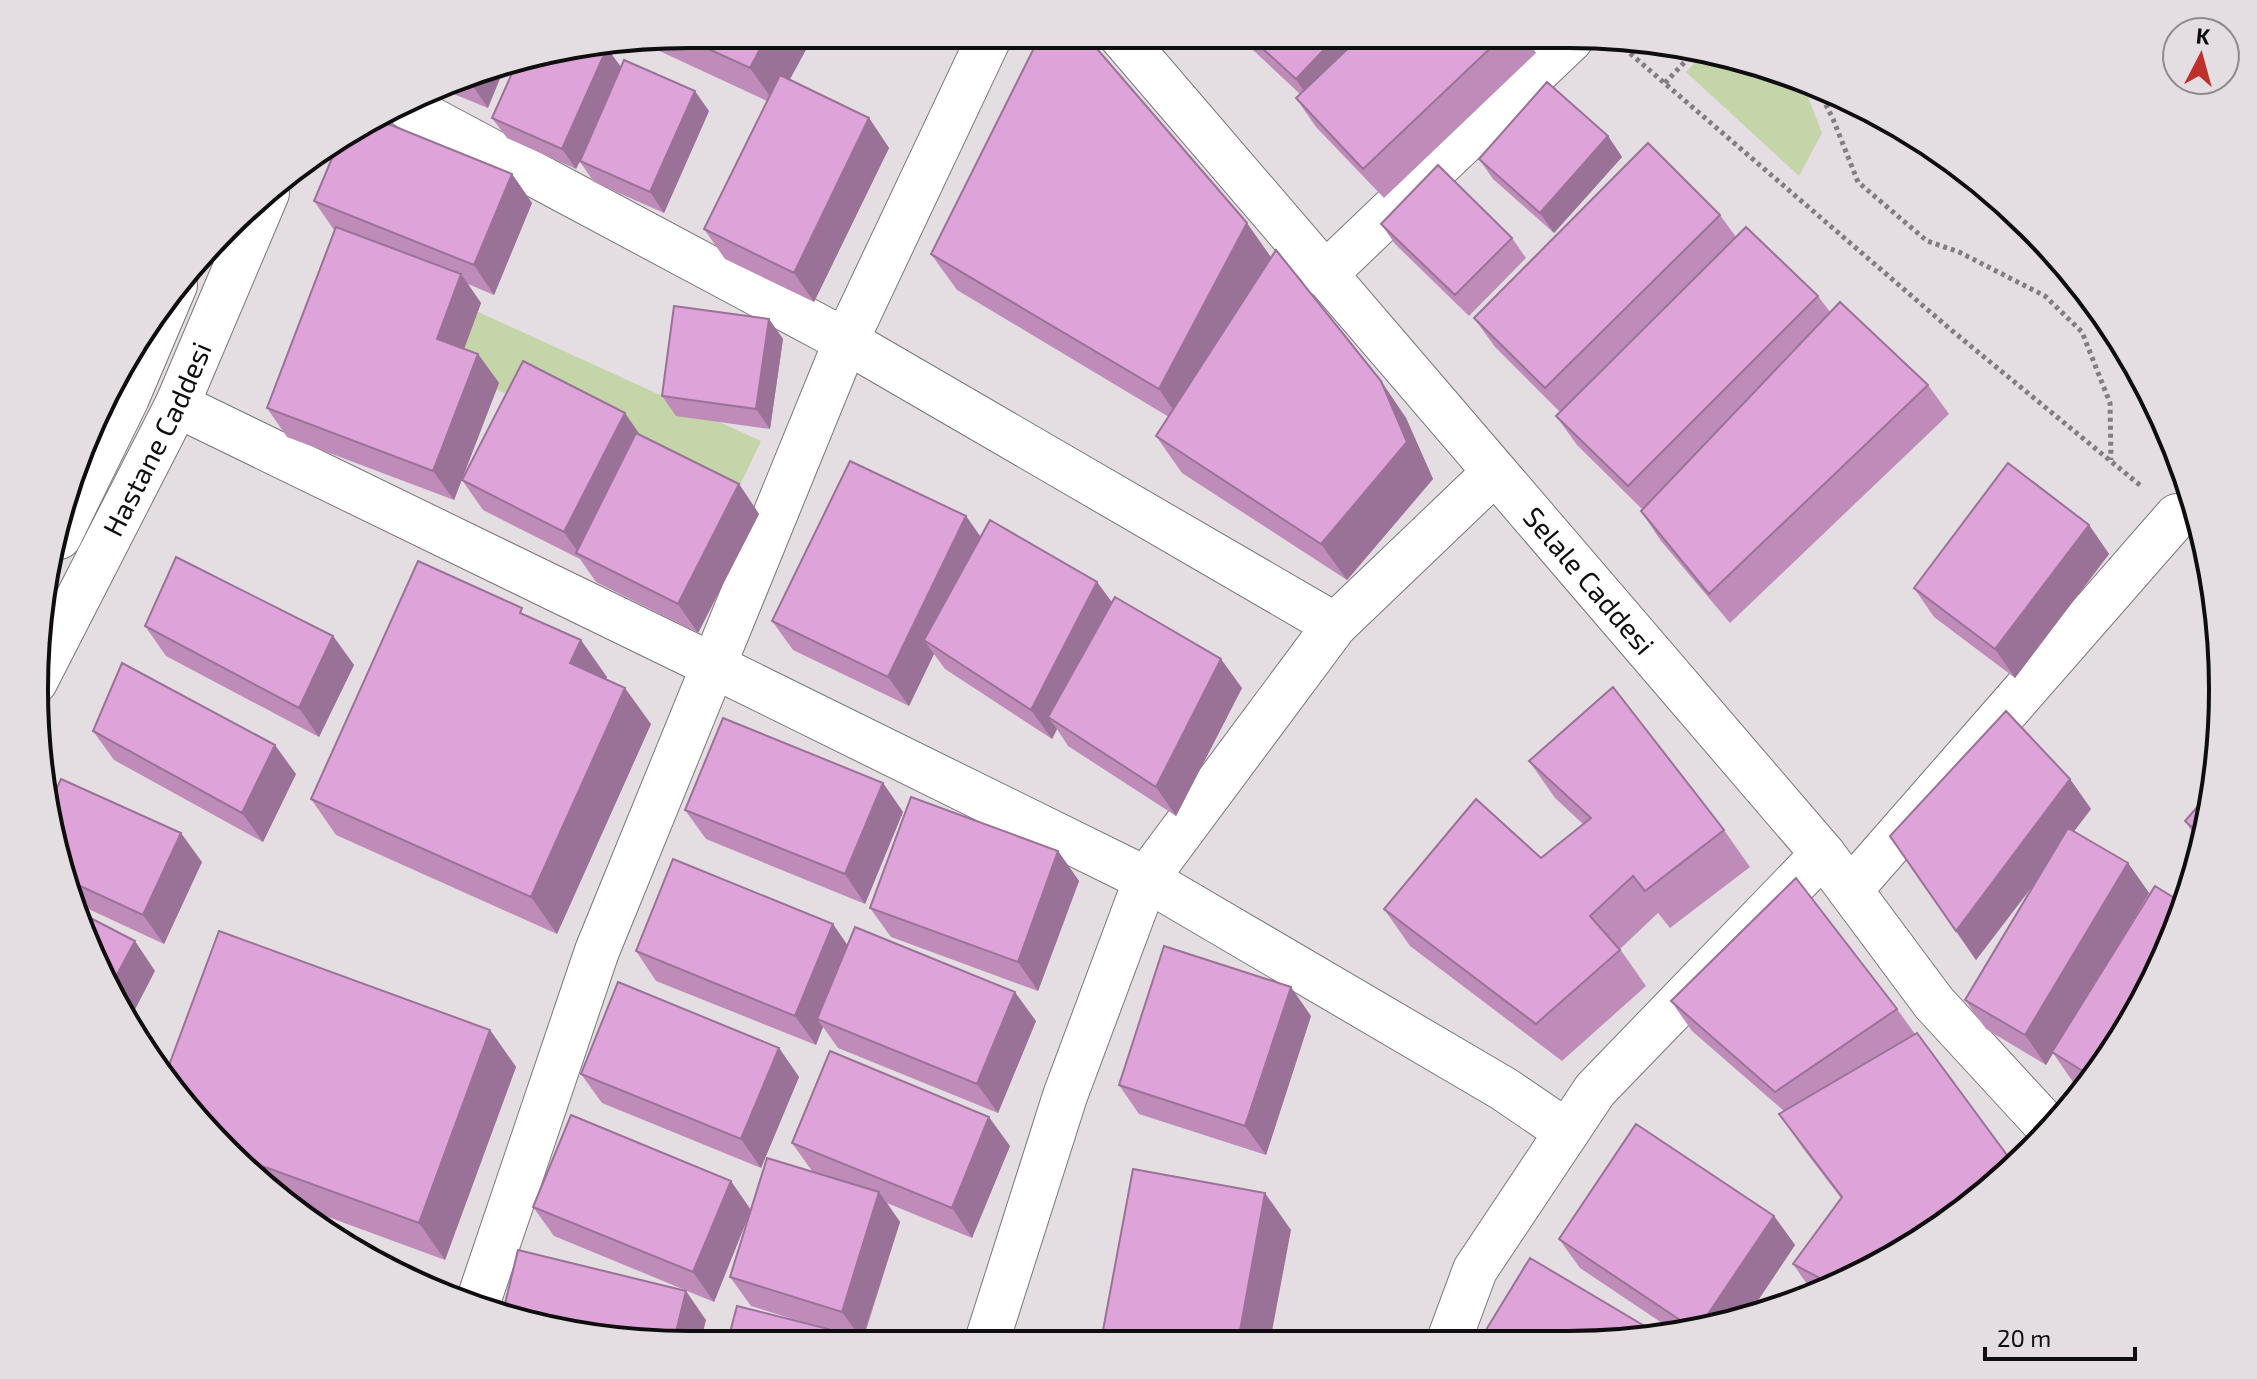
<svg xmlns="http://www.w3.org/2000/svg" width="2257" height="1379" viewBox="0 0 2257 1379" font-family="'Exo 2',sans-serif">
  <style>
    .green { fill: #c4d5a9 }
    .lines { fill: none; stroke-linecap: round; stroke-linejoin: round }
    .minor-casing { stroke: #7b767b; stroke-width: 46 }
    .major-casing { stroke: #7b767b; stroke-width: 46 }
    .path { stroke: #817d80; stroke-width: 5; stroke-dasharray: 4 4; stroke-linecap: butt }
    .minor { stroke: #fff; stroke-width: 44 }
    .major { stroke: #fff; stroke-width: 44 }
    .wall { fill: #bf8cba }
    .shaded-wall { fill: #9b7297 }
    .building { fill: #dea3d8; stroke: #9b7297; stroke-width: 2 }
    .labels { text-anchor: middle; stroke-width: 6; stroke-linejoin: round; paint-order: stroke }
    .street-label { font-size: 28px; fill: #0f0d0e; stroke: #e4dee3 }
    .rim { fill: none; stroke: #0f0d0e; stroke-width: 4 }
  </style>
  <rect width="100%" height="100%" fill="#e4dee3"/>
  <path class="green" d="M1704,53L1801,79L1822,133L1799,176L1686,72Z
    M430,290L761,441L734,498L403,347Z"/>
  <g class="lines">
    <g class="minor-casing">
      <g id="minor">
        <path id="s1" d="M1121,36L1823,854L1934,1003L2050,1129"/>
        <path d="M408,107L846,341L1335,625"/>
        <path d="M1324,275L1571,39"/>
        <path d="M177,405L714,666L1146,879L1504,1089L1567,1132"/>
        <path d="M1850,890L2177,516"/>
        <path d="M477,1305L597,951L846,341L990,36"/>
        <path d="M987,1341L1065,1096L1146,879L1335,625L1494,473"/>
        <path d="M1448,1343L1475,1270L1595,1090L1823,854"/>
      </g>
    </g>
    <g class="major-casing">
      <g id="major">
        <path d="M59,537L127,398L175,285"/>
        <path id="s2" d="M35,682L177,405L267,193"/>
      </g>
    </g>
    <path class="path" d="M1618,43L1950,329L2141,486
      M1665,83L1695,51
      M1815,83L1833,119L1858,182L1927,241L1959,252L2045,296L2082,332L2110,403L2111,460"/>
    <use href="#minor" class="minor"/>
    <use href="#major" class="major"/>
  </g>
  <path class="wall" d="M690,34L814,35L789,80L869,118L889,148L814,302L725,259L704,229L767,101L640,42Z
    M1239,37L1526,39L1536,53L1384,198L1316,127L1296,98L1300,94Z
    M607,48L621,67L709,111L664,213L594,182L580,162L576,169L507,138L492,118Z
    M479,69L488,108L441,89Z
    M1608,136L1622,157L1554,233L1493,179L1479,159Z
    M512,174L532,203L494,295L468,284L481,303L464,349L478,354L499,383L454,500L287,437L267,408L334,230L314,201Z
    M1720,215L1736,237L1818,296L1830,312L1928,385L1949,414L1730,623L1661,541L1641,511L1642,509L1577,445L1556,416L1560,412L1495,347L1474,318Z
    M1381,224L1512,238L1526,258L1469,316L1395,244Z
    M931,254L1271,257L1381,381L1406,418L1433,479L1347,580L1182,473L1156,436L1169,417L957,290Z
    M769,319L783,339L770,429L676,416L662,396Z
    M641,436L739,484L759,514L698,633L596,582L580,559L483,510L462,480Z
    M966,516L981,537L1097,582L1112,602L1242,688L1176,816L1068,746L1057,729L1052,739L945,669L934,654L909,706L793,650L772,621Z
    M2089,525L2109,554L2015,678L1934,617L1914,588Z
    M527,616L607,677L606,679L651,724L557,934L336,835L311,799Z
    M145,626L333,636L354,665L319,737L166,656Z
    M2006,711L2070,779L2091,809L2074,831L2128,863L2149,893L2071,1023L2155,886L2184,904L2156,979L2086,1090L2073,1082L2053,1053L2046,1065L1986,1029L1965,1000L2039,878L1976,960L1890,836Z
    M93,731L296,774L263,842L114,760Z
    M1529,761L1724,830L1750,867L1670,928L1658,913L1620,949L1646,986L1562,1061L1410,946L1384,909L1541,858L1583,824L1555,798Z
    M883,783L903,812L865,904L706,839L685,810Z
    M2212,790L2203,845L2199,842L2185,821Z
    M52,799L202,862L164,944L69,900Z
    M1058,851L1079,881L1038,991L891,937L870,908Z
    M848,946L1036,1021L998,1113L838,1048L823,1027L816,1045L656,981L636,951Z
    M1671,1001L1897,1009L1915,1034L1895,1257L1814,1294L1793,1264L1841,1198L1805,1151L1779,1114L1784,1111L1692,1031Z
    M1311,1016L1266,1155L1139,1114L1119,1085Z
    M490,1030L516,1067L445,1260L282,1200L165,1076Z
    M779,1048L799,1077L761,1168L602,1103L581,1074Z
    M792,1143L1010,1146L972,1238L887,1203L900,1222L864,1337L796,1320L751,1306L730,1277L749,1215L714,1302L554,1236L533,1207L751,1210L812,1171Z
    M1774,1216L1795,1245L1747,1317L1674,1331L1580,1268L1559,1239Z"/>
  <path class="shaded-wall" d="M768,34L814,35L776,105L750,68Z
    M1335,38H1382L1316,109L1296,79Z
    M607,48L621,67L576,169L562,149Z
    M506,64L488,108L468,79L470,74L479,69Z
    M695,91L709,111L664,213L650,192Z
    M869,118L889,148L814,302L794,273Z
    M1608,136L1622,157L1554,233L1540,213Z
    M512,174L532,203L494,295L474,265Z
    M1247,223L1273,260L1184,426L1159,389Z
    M461,274L481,303L457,368L437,339Z
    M769,319L783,339L770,429L756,409Z
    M478,354L499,383L454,500L433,471Z
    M1381,381L1406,418L1433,479L1347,580L1321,544Z
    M625,413L645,442L580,555L564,532Z
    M739,484L759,514L698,633L678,604Z
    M966,516L986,545L924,640L934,654L909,706L888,677Z
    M2089,525L2109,554L2015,678L1995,649Z
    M1097,582L1118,611L1048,717L1057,729L1052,739L1031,710Z
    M333,636L354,665L319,737L299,708Z
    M581,640L607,677L596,700L570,663Z
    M1221,659L1242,688L1176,816L1156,787Z
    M625,688L651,724L557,934L531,897Z
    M275,745L296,774L263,842L242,813Z
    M2070,779L2091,809L1976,960L1956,931Z
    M883,783L903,812L865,904L845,874Z
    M181,833L202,862L164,944L143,915Z
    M1058,851L1079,881L1038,991L1018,962Z
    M2128,863L2149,893L2046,1065L2025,1035Z
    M833,924L853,953L817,1019L823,1027L816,1045L795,1016Z
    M135,941L155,971L129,1021L111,986Z
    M1291,987L1311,1016L1266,1155L1245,1126Z
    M1015,992L1036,1021L998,1113L977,1084Z
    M490,1030L516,1067L445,1260L419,1223Z
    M779,1048L799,1077L761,1168L741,1139Z
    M989,1117L1010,1146L972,1238L952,1208Z
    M731,1181L751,1210L714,1302L693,1272Z
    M879,1192L900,1222L862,1340L842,1312Z
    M1265,1193L1291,1230L1270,1342H1238Z
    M1774,1216L1795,1245L1747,1317L1700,1326Z
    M686,1291L706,1320L701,1340H674Z"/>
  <path class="building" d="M690,34H768L750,68L680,36Z
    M1040,36H1086L1247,223L1159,389L931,254Z
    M1250,37L1335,38L1296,79Z
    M1359,38L1500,39L1363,169L1296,98Z
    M607,48L562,149L492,118L517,62Z
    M624,60L695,91L650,192L580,161Z
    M780,75L869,118L794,273L704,229Z
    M1547,82L1608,136L1540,213L1479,159Z
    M381,121L512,174L474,265L314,201L338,144Z
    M1648,143L1720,215L1545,388L1474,318Z
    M1438,165L1512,238L1455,295L1381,224Z
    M336,227L461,274L437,339L478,354L433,471L267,408Z
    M1746,227L1818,296L1628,486L1556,416Z
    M1276,250L1381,381L1407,442L1321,544L1156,436Z
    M1840,302L1928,385L1709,594L1641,511Z
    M674,306L769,319L756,409L662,396Z
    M523,361L625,413L564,532L462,480Z
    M636,433L739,484L678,604L576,553Z
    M850,461L966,516L888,677L772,621Z
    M2008,463L2089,525L1995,649L1914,588Z
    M990,520L1097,582L1031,710L924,640Z
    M176,557L333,636L299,708L145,626Z
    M418,561L522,608L520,613L581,640L570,663L625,688L531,897L311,799Z
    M1115,597L1221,659L1156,787L1048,717Z
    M122,663L275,745L242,813L93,731Z
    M1613,687L1724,830L1645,891L1633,876L1590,916L1620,950L1536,1024L1384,909L1476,799L1541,858L1591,818L1529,761Z
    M2006,711L2070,779L1956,931L1890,836Z
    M723,718L883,783L845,874L685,810Z
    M61,779L181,833L143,915L65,879L52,799Z
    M2212,790L2204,838L2185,821Z
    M911,797L1058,851L1018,962L870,908Z
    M2068,828L2128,863L2025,1035L1965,1000Z
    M673,859L833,924L795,1016L636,951Z
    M1796,878L1897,1009L1775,1092L1671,1001Z
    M2155,886L2184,904L2156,979L2094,1078L2052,1052Z
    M73,909L135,941L111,986Z
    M855,927L1015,992L977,1084L817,1019Z
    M219,931L490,1030L419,1223L243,1159L165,1076Z
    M1164,946L1291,987L1245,1126L1119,1085Z
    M618,982L779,1048L741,1139L581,1074Z
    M1917,1033L2015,1166L1999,1183L1895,1257L1833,1285L1793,1264L1842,1197L1779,1114Z
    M830,1051L989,1117L952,1208L792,1143Z
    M571,1115L731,1181L693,1272L533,1207Z
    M1636,1124L1774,1216L1700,1326L1692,1328L1559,1239Z
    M767,1158L879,1192L842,1312L730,1277Z
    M1133,1169L1265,1193L1238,1342L1101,1341Z
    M518,1250L686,1291L674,1340L604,1339L503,1312Z
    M1530,1258L1658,1334L1611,1344L1478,1343Z
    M737,1306L876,1341L728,1340Z"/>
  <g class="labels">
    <g class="street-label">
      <text dy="10" stroke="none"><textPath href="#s2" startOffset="272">Hastane Caddesi</textPath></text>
      <text dy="10" stroke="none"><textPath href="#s1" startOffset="718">Selale Caddesi</textPath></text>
    </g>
  </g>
  <path d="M0 0H2257V1379H0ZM689 48H1568A641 641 0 0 1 2209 689V690A641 641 0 0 1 1568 1331H689A641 641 0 0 1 48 690V689A641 641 0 0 1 689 48Z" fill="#e4dee3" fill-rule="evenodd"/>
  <path class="rim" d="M689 48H1568A641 641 0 0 1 2209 689V690A641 641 0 0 1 1568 1331H689A641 641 0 0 1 48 690V689A641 641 0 0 1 689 48Z"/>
  <g transform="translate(2201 56) rotate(6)"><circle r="38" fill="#e4dee3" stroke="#8f8a8e" stroke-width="2"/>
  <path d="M0-6L14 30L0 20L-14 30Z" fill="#be302a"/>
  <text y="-12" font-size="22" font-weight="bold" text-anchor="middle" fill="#0f0d0e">K</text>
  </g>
  <path d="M1985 1347v12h150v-12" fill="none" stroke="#0f0d0e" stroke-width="4"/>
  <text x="1997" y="1347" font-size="24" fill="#0f0d0e" stroke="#e4dee3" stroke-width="6" paint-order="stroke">20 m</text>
</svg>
